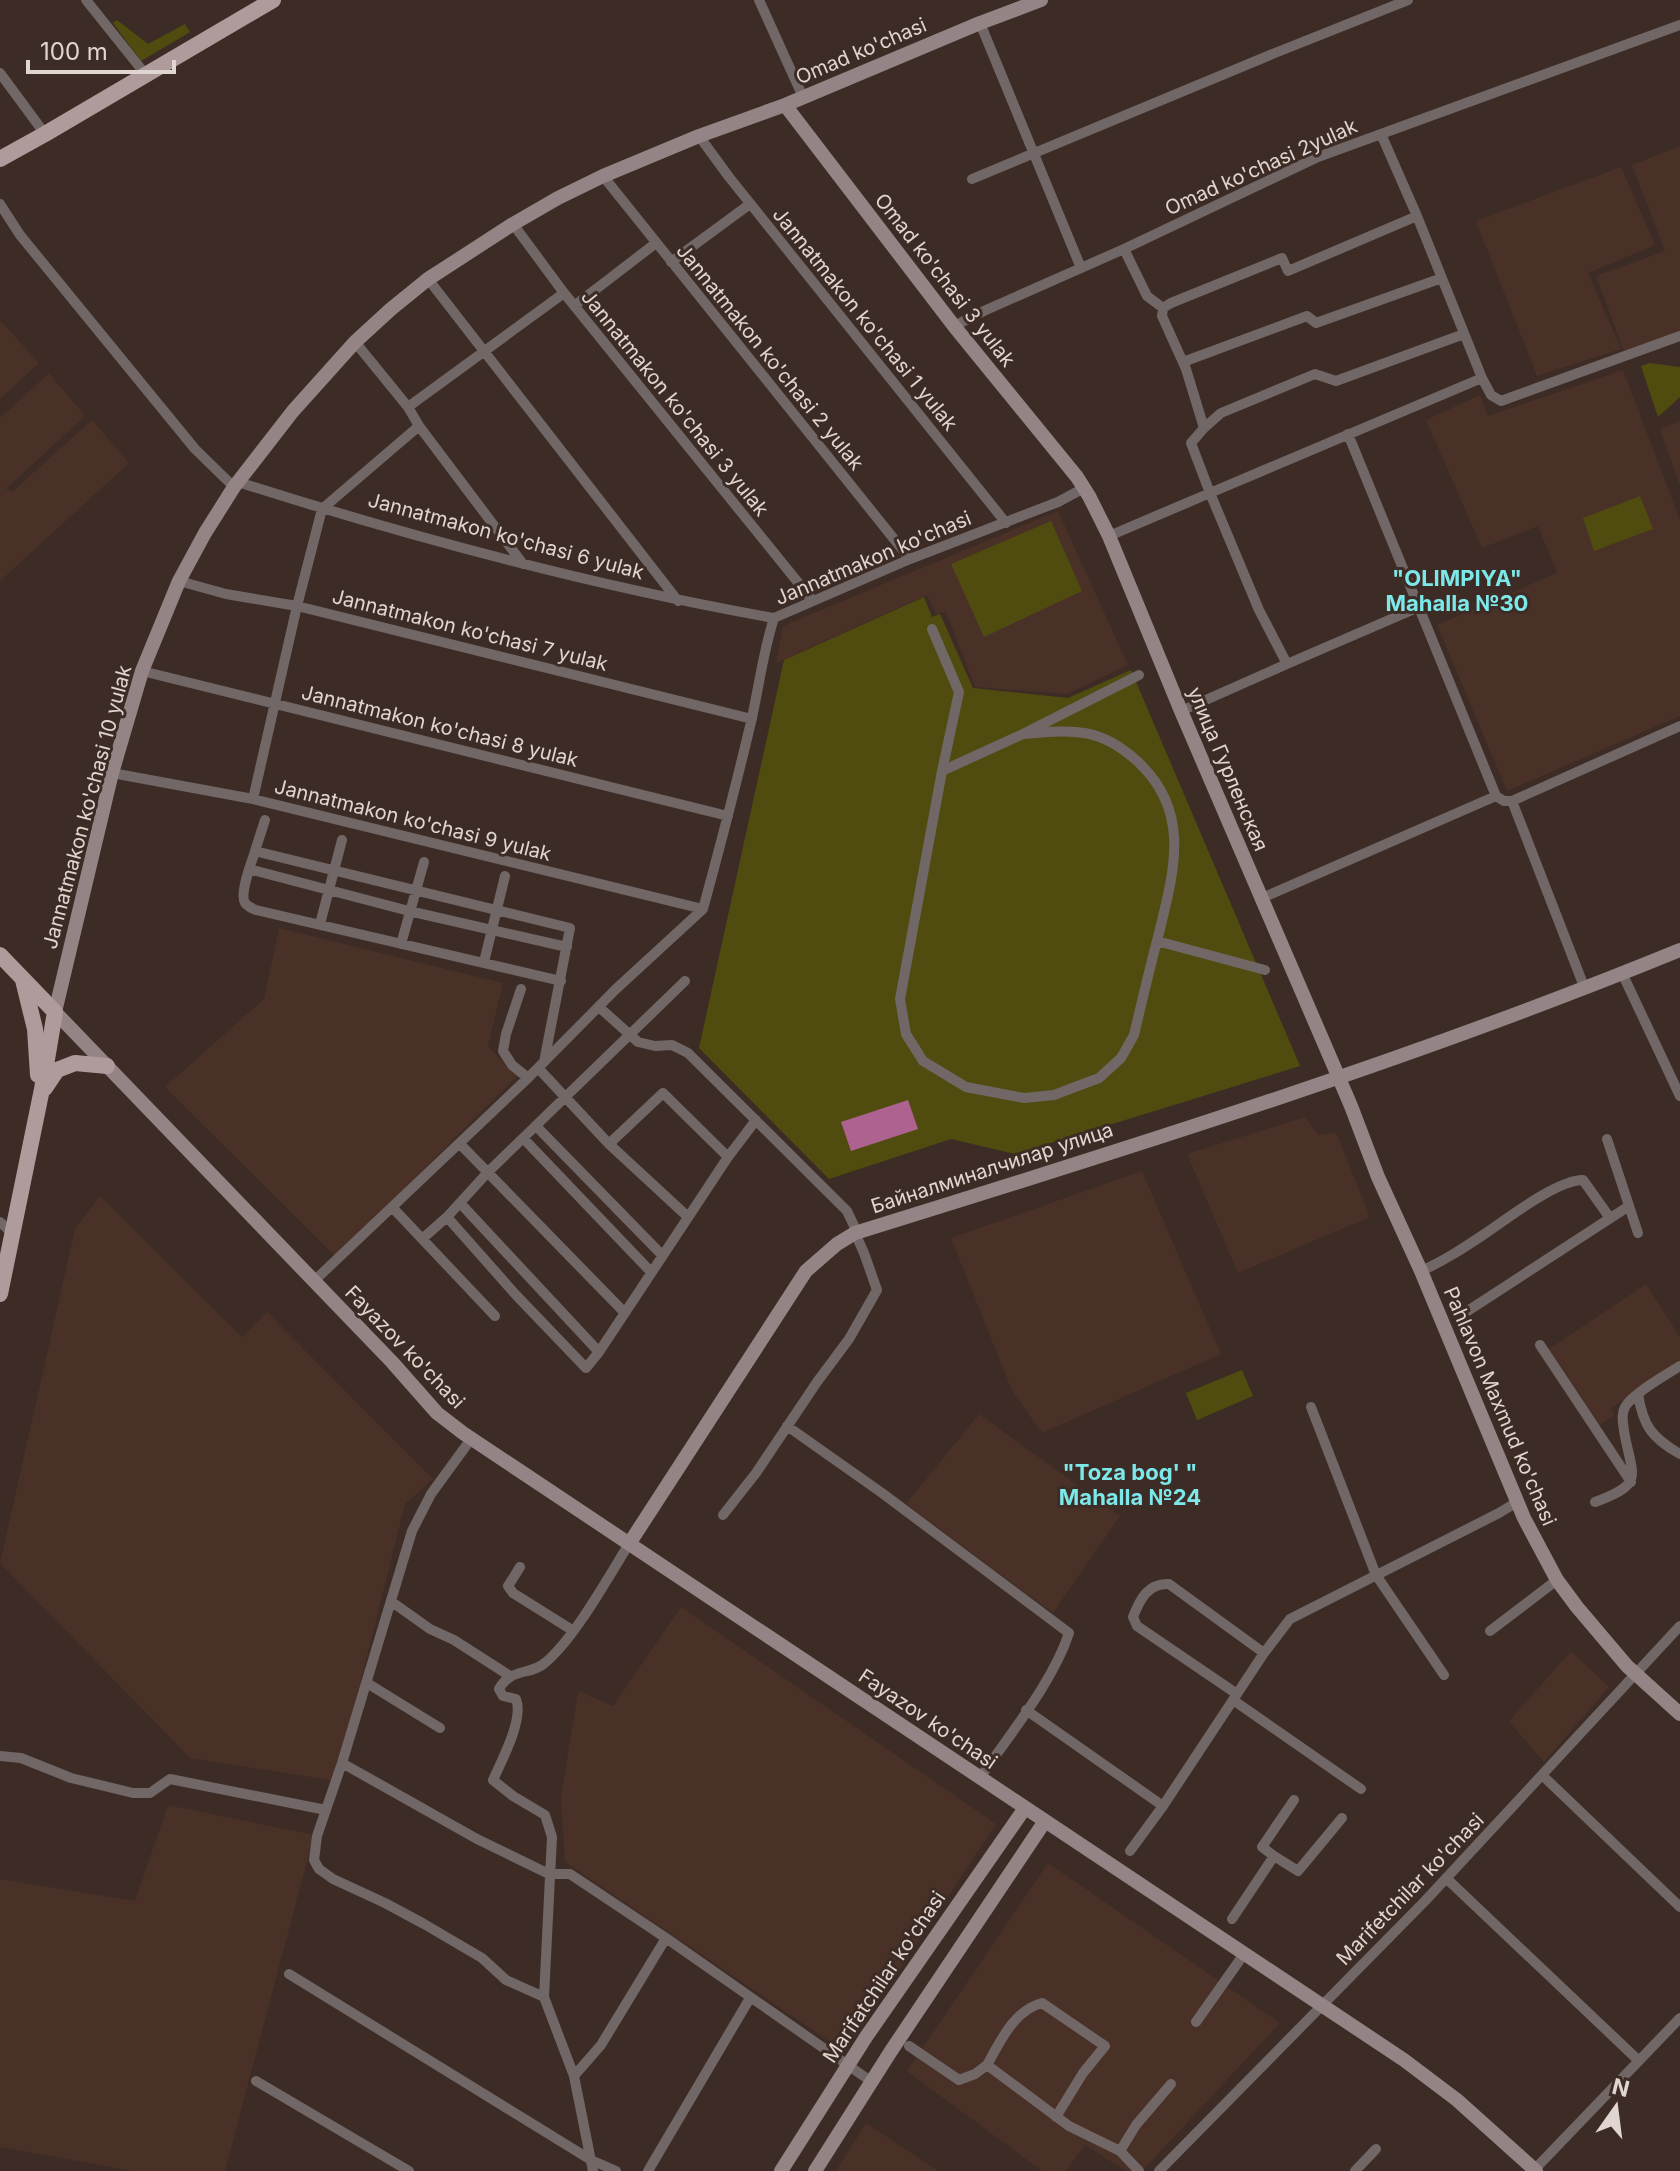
<svg xmlns="http://www.w3.org/2000/svg" width="1680" height="2171" viewBox="0 0 1680 2171" font-family="Inter,sans-serif">
  <style>
    .built { fill: #493127 }
    .green { fill: #504c0f }
    .water { fill: #ae6290 }
    .lines { fill: none; stroke-linecap: round; stroke-linejoin: round }
    .street { stroke: #716767; stroke-width: 10 }
    .secondary { stroke: #948485; stroke-width: 14 }
    .primary { stroke: #b09b9c; stroke-width: 16 }
    .labels { text-anchor: middle; stroke-width: 6; stroke-linejoin: round; paint-order: stroke }
    .street-label { font-size: 20px; fill: #e0d5d0; stroke: #3d2c25 }
    .neighbourhood-label { font-size: 22px; font-weight: bold; fill: #7ce8e9; stroke: #3d2c25 }
  </style>
  <rect width="100%" height="100%" fill="#3d2c25"/>
  <path class="built" d="M1680,146V332L1625,354L1596,276L1665,251L1632,165Z
    M1621,167L1655,245L1588,273L1621,349L1537,376L1476,221Z
    M1,321L39,363L0,399V323Z
    M1623,370L1680,520V716L1507,791L1437,625L1557,573L1538,526L1482,548L1426,420L1480,395L1488,416Z
    M49,373L85,416L6,489L12,492L92,420L129,463L0,581V418Z
    M1680,421V486L1660,429Z
    M1058,511L1128,665L1067,694L975,687L946,612L936,614L927,595L776,663L783,626Z
    M279,928L503,983L488,1046L511,1071L520,1073L336,1257L165,1087L264,999Z
    M1305,1117L1318,1135L1336,1132L1370,1217L1238,1273L1187,1154Z
    M1142,1171L1221,1354L1042,1433L1012,1391L951,1238Z
    M100,1196L242,1337L267,1312L433,1479L405,1504L336,1781L190,1758L0,1563L75,1229Z
    M1646,1284L1680,1337V1362L1611,1408L1614,1415L1598,1426L1546,1351Z
    M979,1414L1120,1516L1053,1613L906,1504Z
    M681,1607L996,1824L845,2052L565,1862L561,1798L578,1691L613,1706Z
    M1571,1651L1609,1687L1544,1762L1509,1721Z
    M168,1805L314,1835L225,2171H133L0,2147V1879L135,1901Z
    M1048,1863L1280,2023L1142,2171H1126L1085,2145L1066,2171H1042L907,2071Z
    M866,2123L938,2171H836Z"/>
  <path class="green" d="M117,20L148,44L185,24L190,32L141,61L113,23Z
    M1650,363L1680,367V397L1658,417L1641,366Z
    M1640,496L1653,529L1594,551L1583,518Z
    M1051,521L1082,591L984,637L951,564Z
    M924,597L932,617L940,614L973,688L1068,698L1131,670L1300,1066L1015,1154L951,1139L829,1179L699,1048L784,660Z
    M1242,1370L1253,1396L1197,1420L1186,1393Z"/>
  <path class="water" d="M908,1100L918,1129L851,1151L841,1122Z"/>
  <g class="lines">
    <path class="street" d="M86,0L146,75
      M759,0L803,97
      M980,23L1081,268
      M0,73L45,134
      M1381,134L1417,216L1482,378L1491,395L1501,401L1680,336
      M699,136L729,177L1006,523
      M603,176L910,559
      M972,179L1275,53L1408,0
      M0,204L20,235L195,449L234,487
      M513,224L564,293L813,601
      M1124,249L1147,296L1163,308
      M671,262L750,204
      M428,279L678,601
      M574,306L656,243
      M954,326L986,310L1124,249L1318,157L1680,25
      M355,342L408,407L419,426L523,564
      M1183,362L1307,316L1316,323L1442,278
      M408,407L564,293
      M1204,428L1221,413L1315,374L1336,381L1464,334
      M1348,434L1496,796L1504,801H1512L1680,726
      M238,482C414,538 593,586 774,618
      M1109,536L1210,493L1191,443L1204,428L1186,369L1162,316L1163,308L1171,303L1282,258L1288,271L1417,216
      M179,581L226,594L297,606L752,719
      M1419,607L1287,664L1259,610L1210,493L1482,378
      M932,629L959,692L942,771L900,999L906,1034L923,1061L966,1087L1024,1098L1054,1095L1099,1078L1121,1058L1134,1035C1142,1001 1150,967 1159,933C1174,871 1192,811 1137,761C1099,726 1071,730 1023,734
      M142,671L728,816
      M1181,711L1287,664
      M942,771L1023,734L1139,675
      M112,773L253,799L703,909
      M253,799L297,606L322,509L419,426
      M1512,801L1585,989
      M255,851L265,820
      M249,869L409,911L567,947
      M1262,898L1496,796
      M703,909C720,847 736,785 751,722C759,687 763,652 774,618L910,559L1058,502L1084,488
      M320,924L342,840
      M1157,941L1265,970
      M401,944L424,862
      M484,962L505,876
      M1622,973L1680,1096
      M521,989L506,1034L503,1051L512,1065L528,1078
      M599,1007L638,1042L655,1046L672,1045L688,1053L847,1211L857,1232
      M544,1062L570,928L255,851C252,862 239,893 245,903C248,907 251,908 256,910L561,981
      M538,1068L609,1144L688,1217
      M536,1126L662,1255
      M523,1138L651,1272
      M1607,1139L1638,1233
      M460,1144L624,1312
      M728,1157L756,1120
      M461,1204L599,1352L586,1368L516,1295L447,1217L488,1172L685,981
      M392,1207L495,1316
      M0,1222L12,1233
      M422,1239L447,1217
      M1421,1271C1444,1261 1465,1247 1486,1233C1508,1218 1557,1180 1583,1180L1610,1218
      M314,1281L528,1078L616,989L703,909
      M1463,1314L1629,1206
      M1540,1345L1631,1482
      M599,1352L728,1157L663,1093L609,1144
      M1638,1394C1643,1426 1652,1438 1680,1454
      M1311,1407L1376,1575L1444,1675
      M787,1426L882,1493L1069,1633C1053,1682 1009,1735 980,1778
      M471,1439L431,1494L412,1531L342,1763L317,1836L314,1860L319,1869L333,1879L385,1903L424,1924L482,1958L506,1980L544,1997
      M1595,1502C1646,1483 1632,1477 1624,1431C1623,1422 1621,1415 1625,1407C1632,1394 1667,1374 1680,1366
      M723,1515L756,1473L817,1382L849,1339L877,1290L864,1253L855,1233
      M520,1567L508,1586L513,1593L572,1630
      M392,1602L430,1629L454,1640L510,1676
      M1490,1631L1557,1580
      M367,1683L440,1728
      M1237,1694L1137,1626L1133,1617C1140,1599 1148,1583 1169,1584L1264,1653
      M1233,1700L1361,1789
      M1026,1710L1163,1806
      M0,1756L21,1758L71,1778L133,1793H150L170,1779L326,1810
      M342,1763L477,1839L549,1874H570L666,1938L872,2082
      M1543,1776L1680,1907
      M1130,1851L1163,1806L1264,1653L1290,1619L1499,1513L1517,1502
      M1274,1856L1262,1847L1294,1800
      M1446,1878L1638,2060
      M1232,1919L1274,1856L1298,1871L1342,1818
      M289,1974L591,2160L616,2171
      M1196,2022L1244,1954
      M909,2046L959,2080L975,2074L987,2065L1069,2126L1120,2151L1136,2125L1171,2084
      M987,2065C1000,2042 1014,2010 1042,2003L1105,2046L1083,2073L1056,2117
      M574,2076L601,2045L666,1938
      M256,2081L409,2171
      M1120,2151L1139,2171
      M1535,2169L1680,2018
      M593,2171L574,2076L544,1997L552,1837L545,1815L513,1796L493,1780C502,1760 524,1719 516,1699L503,1696L499,1689C511,1667 531,1676 546,1662C576,1636 607,1579 629,1544
      M648,2171L750,1998
      M1159,2171L1425,1901L1680,1626
      M1355,2171L1376,2149"/>
    <path class="secondary" d="M1041,0L980,23L785,105L699,136L603,176L558,198L513,224L428,279L391,309L355,342L293,411L234,487L205,533L179,581L142,671L112,773L55,1012L392,1362L437,1413L463,1433L1404,2060L1457,2100L1536,2171
      M785,105L954,326L1077,477L1089,496L1109,536L1181,711L1351,1106L1378,1177L1421,1271L1524,1518L1557,1580L1577,1607L1627,1666L1680,1714
      M629,1544L806,1271L837,1244L855,1233C1133,1147 1411,1060 1680,950
      M781,2171L866,2037L1025,1808
      M815,2171L891,2051L1045,1821"/>
    <path class="primary" d="M0,159L45,134L273,0
      M0,955L55,1012L42,1089L0,1294
      M23,980L35,1029L38,1075
      M45,1088L57,1070L75,1063L107,1066"/>
  </g>
  <g class="labels">
    <g class="street-label">
      <text transform="translate(861 51) rotate(-23)" y="7">Omad ko'chasi</text>
      <text transform="translate(1261 167) rotate(-24)" y="7">Omad ko'chasi 2yulak</text>
      <text transform="translate(945 280) rotate(52)" y="7">Omad ko'chasi 3 yulak</text>
      <text transform="translate(865 319) rotate(51)" y="7">Jannatmakon ko'chasi 1 yulak</text>
      <text transform="translate(770 357) rotate(51)" y="7">Jannatmakon ko'chasi 2 yulak</text>
      <text transform="translate(675 403) rotate(51)" y="7">Jannatmakon ko'chasi 3 yulak</text>
      <text transform="translate(506 536) rotate(15)" y="7">Jannatmakon ko'chasi 6 yulak</text>
      <text transform="translate(873 558) rotate(-23)" y="7">Jannatmakon ko'chasi</text>
      <text transform="translate(470 630) rotate(14)" y="7">Jannatmakon ko'chasi 7 yulak</text>
      <text transform="translate(440 726) rotate(14)" y="7">Jannatmakon ko'chasi 8 yulak</text>
      <text transform="translate(1228 769) rotate(67)" y="7">улица Гурленская</text>
      <text transform="translate(87 807) rotate(-75)" y="7">Jannatmakon ko'chasi 10 yulak</text>
      <text transform="translate(413 820) rotate(14)" y="7">Jannatmakon ko'chasi 9 yulak</text>
      <text transform="translate(992 1168) rotate(-18)" y="7">Байналминалчилар улица</text>
      <text transform="translate(405 1347) rotate(46)" y="7">Fayazov ko'chasi</text>
      <text transform="translate(1500 1406) rotate(67)" y="7">Pahlavon Maxmud ko'chasi</text>
      <text transform="translate(928 1719) rotate(34)" y="7">Fayazov ko'chasi</text>
      <text transform="translate(1410 1889) rotate(-46)" y="7">Marifetchilar ko'chasi</text>
      <text transform="translate(884 1977) rotate(-56)" y="7">Marifatchilar ko'chasi</text>
    </g>
    <g class="neighbourhood-label">
      <text x="1457" y="586">"OLIMPIYA"<tspan x="1457" dy="25">Mahalla №30</tspan></text>
      <text x="1130" y="1480">"Toza bog' "<tspan x="1130" dy="25">Mahalla №24</tspan></text>
    </g>
  </g>
  <g transform="translate(1616 2107) rotate(14)" stroke="#3d2c25" stroke-width="6" paint-order="stroke">
  <path d="M0-6L14 30L0 20L-14 30Z" fill="#e0d5d0"/>
  <text y="-12" font-size="22" font-weight="bold" text-anchor="middle" fill="#e0d5d0">N</text>
  </g>
  <path d="M28 60v12h146v-12" fill="none" stroke="#e0d5d0" stroke-width="4"/>
  <text x="40" y="60" font-size="24" fill="#e0d5d0" stroke="#3d2c25" stroke-width="6" paint-order="stroke">100 m</text>
</svg>
